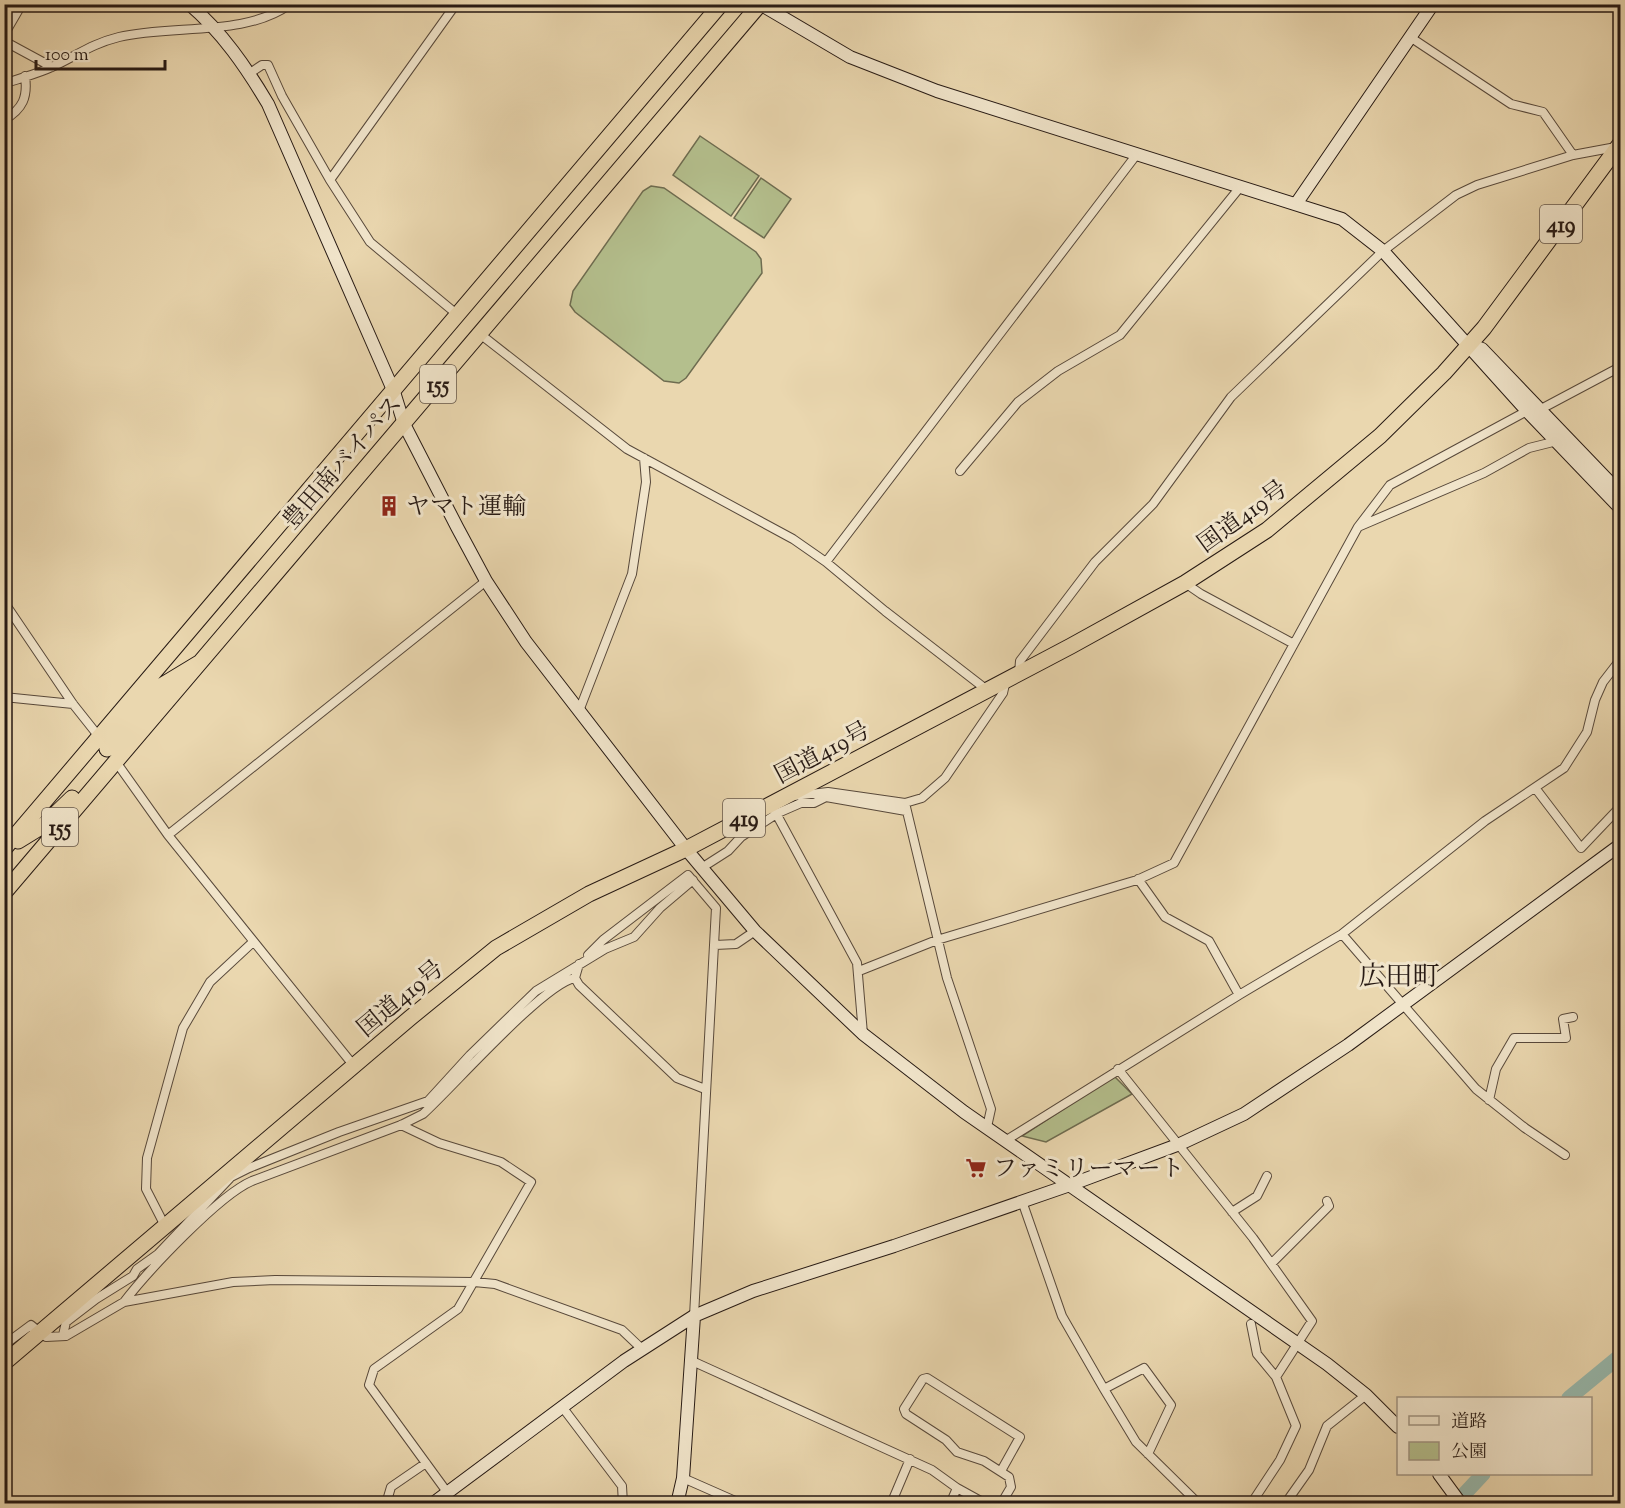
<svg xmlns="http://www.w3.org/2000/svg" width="1625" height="1508" viewBox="0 0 1625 1508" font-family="'Sorts Mill Goudy','Noto Serif JP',serif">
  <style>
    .green { fill: #b4bf8d; stroke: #6e6c50; stroke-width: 1.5 }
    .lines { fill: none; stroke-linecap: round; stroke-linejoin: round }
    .river { stroke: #98b9ad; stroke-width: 15 }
    .street-casing { stroke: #58493b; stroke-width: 10 }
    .secondary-casing { stroke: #271a14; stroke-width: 14 }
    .highway-casing { stroke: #271a14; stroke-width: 17 }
    .street { stroke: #f1e5cb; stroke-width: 8 }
    .secondary { stroke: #f1e5cb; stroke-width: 12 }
    .highway { stroke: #ead7af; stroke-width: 15 }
    .labels { text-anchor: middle; stroke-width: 6; stroke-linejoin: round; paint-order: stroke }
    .shield { fill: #f1e5cb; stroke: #64574b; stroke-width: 1.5 }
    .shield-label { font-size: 22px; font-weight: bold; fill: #271a14 }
    .street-label { font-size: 24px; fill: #271a14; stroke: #f1e5cb }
    .poi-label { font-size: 24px; fill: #271a14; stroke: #f1e5cb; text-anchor: start }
    .quarter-label { font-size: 27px; fill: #271a14; stroke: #f1e5cb }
  </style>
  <rect width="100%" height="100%" fill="#ead7af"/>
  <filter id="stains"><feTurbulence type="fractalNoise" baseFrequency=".00333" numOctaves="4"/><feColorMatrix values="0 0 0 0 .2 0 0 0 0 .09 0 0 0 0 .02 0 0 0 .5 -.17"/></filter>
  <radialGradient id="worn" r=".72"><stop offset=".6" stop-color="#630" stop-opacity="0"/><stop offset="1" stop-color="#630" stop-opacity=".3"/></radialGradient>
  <path class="green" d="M700,136L759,176L731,216L673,175Z
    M761,178L791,199L764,238L734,218Z
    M651,186L664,188L756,252L761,259L762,273L686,378L679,383L664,381L575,312L570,305L573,291L643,191Z
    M1114,1076L1132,1094L1046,1142L1022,1136Z"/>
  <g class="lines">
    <path class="river" d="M1569,1398L1620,1356
      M1455,1504L1483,1474"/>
    <g class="street-casing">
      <path id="street" d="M4,35L22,4
        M1410,37L1511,104L1543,112L1573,155
        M4,41L52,67
        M250,73L262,65H268L282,96L330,180L370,242L459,316
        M4,84C20,78 37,74 52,67C78,55 91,44 119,37C172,24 246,37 290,4
        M4,120C23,109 28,97 25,76
        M330,180L456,4
        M480,334L627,449L793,539L826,562L1137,154
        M960,471L1018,402L1058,371L1120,335L1241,186
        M1358,527L1390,485L1527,411L1541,409L1620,367
        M826,562L885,611L987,690
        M1185,583L1201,594L1294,644
        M4,602L73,704L100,738
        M1019,673L1020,661L1095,562L1153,504L1231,397L1383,251L1456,195L1477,185L1573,155L1616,147
        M4,697L73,704
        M579,711L632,574L646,482L644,458
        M114,759L168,835L354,1066
        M1536,789L1581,848L1620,807
        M793,796L828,792L905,803L922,798L945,778L1003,693L1006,680
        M905,803L947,978L991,1109L987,1127
        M771,804L857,963L863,1034
        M168,835L486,581
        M703,867L728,851L741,837L778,813L801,803H814L826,797L906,811
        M1138,879L1165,917L1209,941L1239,995
        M1342,934L1476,1089L1525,1128L1565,1155
        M715,945L736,944L755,931
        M588,955L603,940L688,875L716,908L694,1316
        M579,964L575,978L579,985L677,1078L705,1089
        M859,971L937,940L1137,880L1174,863L1358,527L1484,473L1529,448L1557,441
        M1118,1069L1253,1238L1312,1321L1276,1377L1296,1426L1280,1460L1251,1504
        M1489,1100L1496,1069L1514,1038H1566L1563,1019L1573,1017
        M401,1125L439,1143L501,1162L531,1182L458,1309L374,1369L369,1385L447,1492
        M1005,1141L1239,995L1342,934L1485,821L1564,768L1587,732L1595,700L1603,682L1620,660
        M1022,1201L1062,1316L1104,1389L1136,1442L1199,1504
        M1232,1212L1257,1196L1267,1176
        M165,1226L146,1189L147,1158L183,1028L210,982L253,942
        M1272,1263L1329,1206L1327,1201
        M124,1302C147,1272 219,1195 252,1181L401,1125L423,1114C452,1088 544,983 575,978
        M1251,1324L1257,1354L1276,1377
        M63,1335L66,1322L96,1299L133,1276L137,1269L158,1254L231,1177L249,1168L339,1132L428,1101L470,1055L536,991L605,949L634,937L660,908L693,880
        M4,1345L31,1325L46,1337L66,1336L124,1302L233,1282L275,1280L474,1282L495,1284L622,1330L642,1349
        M692,1361L932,1470L957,1488L986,1504
        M1104,1389L1144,1368L1171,1405L1148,1454
        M563,1408L622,1486L623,1504
        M683,1478L742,1504
        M386,1504L391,1487L426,1463
        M891,1504L910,1459
        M950,1504L957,1488
        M1001,1504L1011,1487L1009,1477L984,1461L957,1452L946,1440L906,1414L904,1409L923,1379L927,1378L1020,1437L1001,1471
        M1285,1504L1309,1470L1327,1426L1366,1395"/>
    </g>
    <g class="secondary-casing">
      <path id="secondary" d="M189,4C222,32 246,67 268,104L394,392L404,424L457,527L486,581L526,642L686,849L755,931L863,1034L964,1112L1327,1364L1366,1395L1398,1427
        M760,4L850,57L937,91L1342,219L1383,251L1527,411L1620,508
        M1296,204L1433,4
        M1468,344L1482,349L1620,493
        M1439,1474L1461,1504
        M432,1504L624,1361L694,1316L753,1291L894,1246L1067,1186L1180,1144L1244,1114L1348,1045L1620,845
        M677,1504L683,1478L694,1316"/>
    </g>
    <g class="highway-casing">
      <path id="highway" d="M107,749L161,686L199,663
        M18,841L44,825L72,798
        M4,849L721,4
        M4,893L760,4
        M4,1363L410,1018L496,948L589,894L686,849L1071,646L1185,583L1267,530L1380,436L1444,373L1484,328L1620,144"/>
    </g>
    <use href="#street" class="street"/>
    <use href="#secondary" class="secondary"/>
    <use href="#highway" class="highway"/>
  </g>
  <defs>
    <g id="building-bare" transform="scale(1.62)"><path d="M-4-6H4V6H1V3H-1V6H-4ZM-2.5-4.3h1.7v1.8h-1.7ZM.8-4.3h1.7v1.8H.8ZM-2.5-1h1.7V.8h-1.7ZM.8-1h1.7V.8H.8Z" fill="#8f2418" stroke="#f1e5cb" stroke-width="2.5" paint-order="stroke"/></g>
    <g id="supermarket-bare" transform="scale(1.62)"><path d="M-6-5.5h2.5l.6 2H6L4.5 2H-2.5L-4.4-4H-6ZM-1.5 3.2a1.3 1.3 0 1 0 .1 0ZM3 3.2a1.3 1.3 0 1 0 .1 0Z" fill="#8f2418" stroke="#f1e5cb" stroke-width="2.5" paint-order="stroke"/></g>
  </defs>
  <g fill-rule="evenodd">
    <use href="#building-bare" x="389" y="506"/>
    <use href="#supermarket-bare" x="976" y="1168"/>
  </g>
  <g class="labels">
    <g class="shield">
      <rect x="1540" y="205" width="42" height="38" rx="4.5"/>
      <rect x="420" y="365" width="36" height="38" rx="4.5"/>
      <rect x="723" y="799" width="42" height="38" rx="4.5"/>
      <rect x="42" y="808" width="36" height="38" rx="4.5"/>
    </g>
    <g class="shield-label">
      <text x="1561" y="232">419</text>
      <text x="438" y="392">155</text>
      <text x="744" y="826">419</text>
      <text x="60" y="835">155</text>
    </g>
    <g class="street-label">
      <text transform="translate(342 462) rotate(-49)" y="8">豊田南バイパス</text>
      <text transform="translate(1242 516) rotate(-36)" y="8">国道419号</text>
      <text transform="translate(822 752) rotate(-28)" y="8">国道419号</text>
      <text transform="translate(400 998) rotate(-40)" y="8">国道419号</text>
    </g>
    <g class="poi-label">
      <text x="406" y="514">ヤマト運輸</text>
      <text x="993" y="1176">ファミリーマート</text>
    </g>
    <g class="quarter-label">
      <text x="1399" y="985">広田町</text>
    </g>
  </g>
  <rect width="1625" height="1508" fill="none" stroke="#ead7af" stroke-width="24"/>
  <rect x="6" y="6" width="1613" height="1496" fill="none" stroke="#271a14" stroke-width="3"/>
  <rect x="12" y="12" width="1601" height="1484" fill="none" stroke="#271a14" stroke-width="1.5"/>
  <rect x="1397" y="1397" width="195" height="78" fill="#f1e5cb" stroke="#a09482" stroke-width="1.5"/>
  <rect x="1409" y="1416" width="30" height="9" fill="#f1e5cb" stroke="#a09482" stroke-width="1.5"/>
  <text x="1451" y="1427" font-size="18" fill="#271a14">道路</text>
  <rect x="1409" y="1442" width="30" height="18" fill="#b4bf8d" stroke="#a09482" stroke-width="1.5"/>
  <text x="1451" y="1457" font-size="18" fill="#271a14">公園</text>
  <path d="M36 60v9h129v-9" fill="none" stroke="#271a14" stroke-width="3"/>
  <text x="45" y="60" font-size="18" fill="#271a14" stroke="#f1e5cb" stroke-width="4.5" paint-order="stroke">100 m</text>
  <rect width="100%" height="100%" filter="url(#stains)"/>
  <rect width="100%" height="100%" fill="url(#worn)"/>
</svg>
